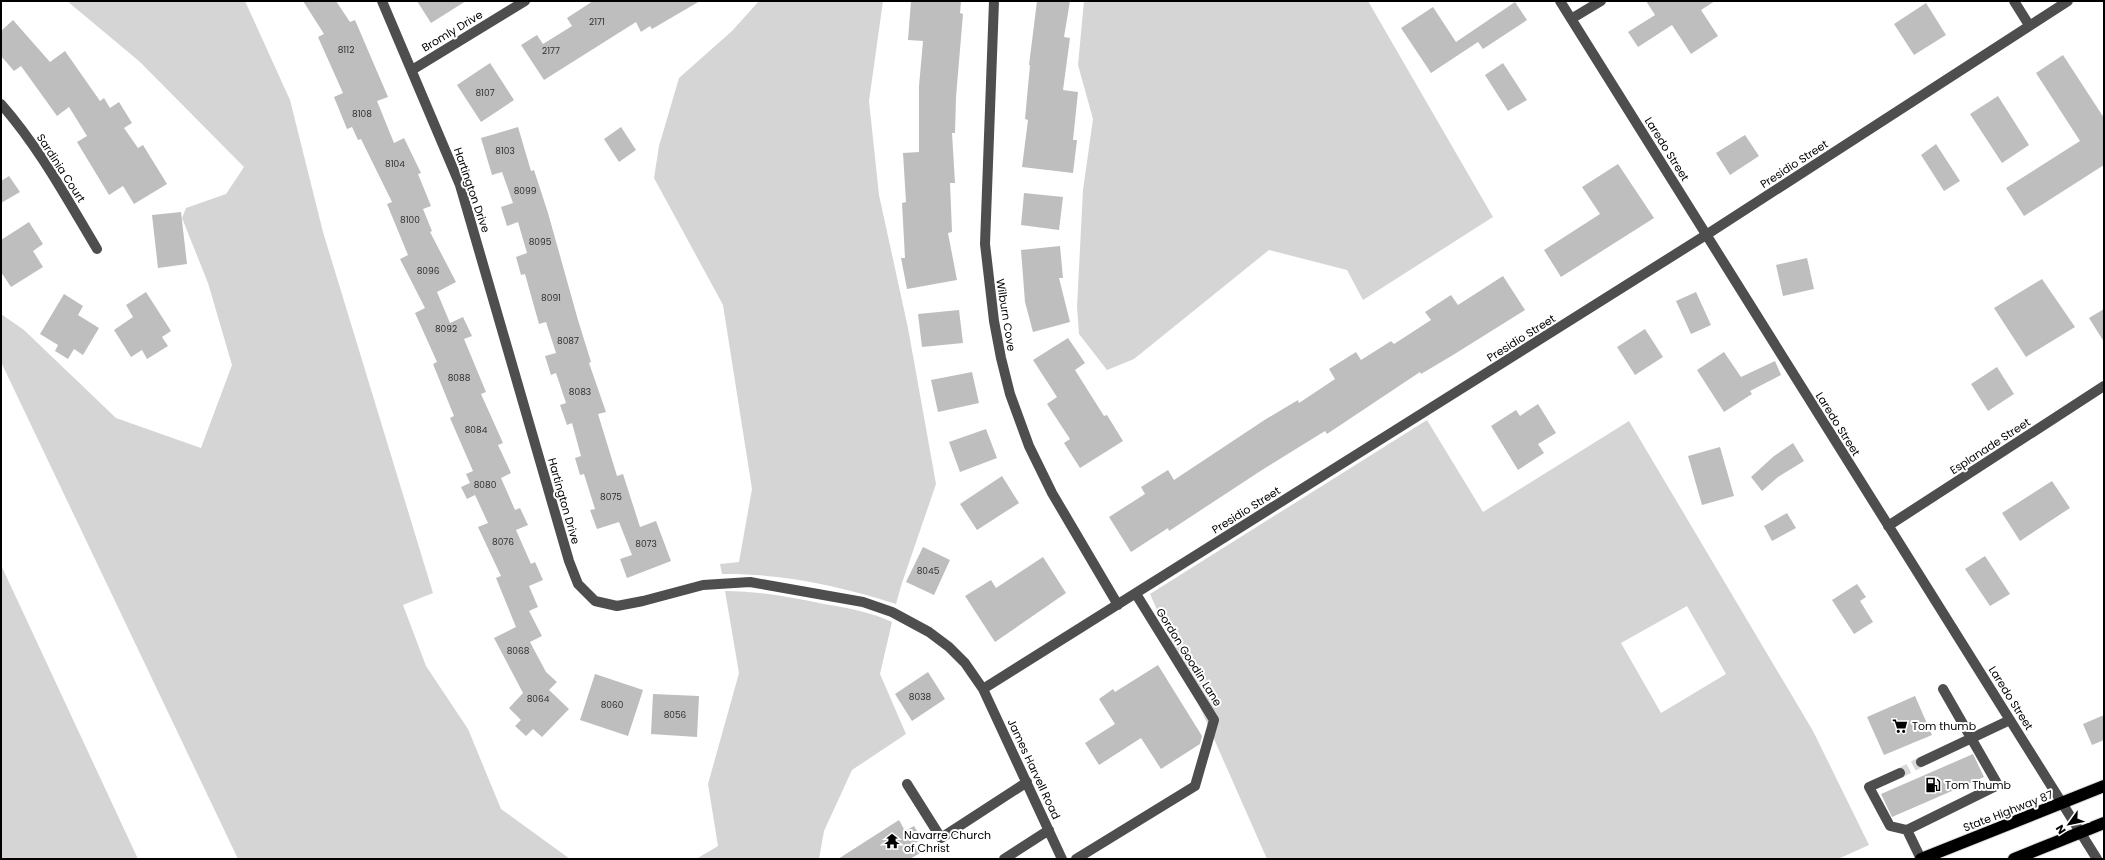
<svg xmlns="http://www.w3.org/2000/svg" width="2105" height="860" viewBox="0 0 2105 860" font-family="Poppins,sans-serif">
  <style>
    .green { fill: #d5d5d5; fill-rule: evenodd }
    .building { fill: #bebebe }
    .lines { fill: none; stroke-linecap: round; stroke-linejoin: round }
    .minor-tunnel { stroke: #d9d9d9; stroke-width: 10; stroke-dasharray: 10 5; stroke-linecap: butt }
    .highway-casing { stroke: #dbdbdb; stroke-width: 14 }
    .minor { stroke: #4e4e4e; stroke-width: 10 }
    .highway { stroke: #000; stroke-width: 12 }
    .labels { text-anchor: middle; stroke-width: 4; stroke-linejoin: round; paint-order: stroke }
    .number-label { font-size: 9px; fill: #303030 }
    .street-label { font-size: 11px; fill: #000; stroke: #fff }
    .poi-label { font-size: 11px; fill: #000; stroke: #fff; text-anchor: start }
  </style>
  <rect width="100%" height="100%" fill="#fff"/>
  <path class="green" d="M67,1H245L290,100L323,232L433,593L403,605L426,666L468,729L501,809L570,859H238L1,362V314L24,330L116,418L201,448L232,365L208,283L182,218L186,208L226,194L244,167L140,62Z
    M759,1H883L869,101L879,195L908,328L936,484L901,586L896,604C841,586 780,573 722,574L720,564L739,562L752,489L723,305L654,178L659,146L679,78L732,31Z
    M1084,1H1368L1493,217L1363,300L1347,270L1269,250L1134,359L1107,370L1079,334L1077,307L1083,190L1093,119L1078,65Z
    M1427,420L1483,512L1629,421L1813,731L1869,845L1838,859H1267L1150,594ZM1687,606L1726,674L1661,713L1621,643Z
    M1,565L138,859H1Z
    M725,591C759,591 791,597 824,604C847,608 871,612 892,622L880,674L906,734L852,770L824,831L819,859H696L718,846L708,784L739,673Z"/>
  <path class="building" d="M303,1H336L350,22L355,20L388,97L377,101L394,143L404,138L421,173L418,174L431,206L423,209L432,231L430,232L456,282L437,292L450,323L463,317L472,336L464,339L486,392L481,394L503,443L498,445L511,473L501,478L515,510L520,508L528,525L516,530L531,564L535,562L543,580L529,586L538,607L529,611L542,636L530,642L546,672L557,682L549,690L569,709L542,737L533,729L526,736L515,726L521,720L509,708L523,693L494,638L516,627L496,578L501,576L478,527L488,523L475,495L467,499L461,487L470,483L466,474L473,471L450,418L454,416L433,364L437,362L415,313L425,308L400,259L408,255L387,204L392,202L361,139L358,140L352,127L347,129L334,97L343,93L318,37L324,34Z
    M417,1H466L431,23Z
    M593,1H700L652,29L650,26L641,32L636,22L544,80L521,45L537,35L543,44L572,26L567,18Z
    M911,1H961L960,13L963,14L956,97L955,133H952L955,183H950L952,232L948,233L957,280L907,289L901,258H905L902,203L906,202L903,153L919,152V86L923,41L908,40Z
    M1037,1H1070L1064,37L1070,38L1063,90L1078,92L1073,140H1077L1073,173L1022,167L1028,120L1025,119L1030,65H1029Z
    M1646,1H1715L1701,10L1718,36L1691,54L1672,25L1638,47L1628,32L1655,15Z
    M1515,2L1527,20L1483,49L1478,42L1431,73L1401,28L1433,7L1456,42Z
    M1926,3L1946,35L1914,55L1894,24Z
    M13,20L50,62L65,51L100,101L104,98L110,108L119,102L132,123L124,128L138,148L143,145L167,184L134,204L123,186L109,195L77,142L87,136L69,107L57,116L21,66L14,71L1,56V31Z
    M2063,55L2104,118V165L2024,216L2006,188L2080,141L2036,73Z
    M490,63L514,100L481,122L457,85Z
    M1503,63L1527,100L1508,111L1485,75Z
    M1998,96L2029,145L2002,163L1970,114Z
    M518,127L531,171L534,170L548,213L578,320L591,362L589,363L606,412L598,414L617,476L623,474L640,527L656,521L671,561L627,578L620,559L632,555L619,522L597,529L590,510L595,509L584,474L580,475L575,458L581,456L572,423L567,425L560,405L566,403L556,373L551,375L545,356L556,353L546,322L539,324L525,274L521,275L516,257L527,253L518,222L507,226L501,207L513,203L502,172L492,175L481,138Z
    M621,127L636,150L619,162L604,139Z
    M1745,135L1759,156L1730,175L1716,153Z
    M1936,144L1960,181L1944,191L1921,155Z
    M1618,164L1654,218L1561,277L1544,250L1600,214L1582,187Z
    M9,176L20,192L1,203V181Z
    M1024,193L1063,197L1059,230L1021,225Z
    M181,212L187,264L158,268L152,215Z
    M29,222L43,244L33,251L43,267L11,287L1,272V240Z
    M1060,246L1063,278H1059L1070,322L1033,332L1025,302L1021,250Z
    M1807,258L1814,289L1783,296L1776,265Z
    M1503,276L1525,310L1453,355L1421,374L1420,372L1327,434L1325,431L1262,470L1169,531L1168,528L1131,552L1109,517L1145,494L1141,487L1168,470L1174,480L1266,419L1298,400L1299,403L1335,379L1329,369L1356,352L1361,360L1391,341L1394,344L1431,320L1425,312L1451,295L1458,305Z
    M2042,279L2075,327L2026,357L1994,308Z
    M146,292L171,331L162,337L168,346L147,359L142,350L131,357L114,330L133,317L126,305Z
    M1696,292L1711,325L1691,334L1676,301Z
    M64,294L83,306L78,315L99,328L83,355L74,349L68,359L55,351L58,345L40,334Z
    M2104,309V342L2089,318Z
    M959,310L963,343L922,347L918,314Z
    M1645,329L1663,357L1635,375L1617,347Z
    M1068,338L1085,363L1075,370L1104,416L1107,415L1123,441L1080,468L1064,443L1070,439L1047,404L1057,397L1033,360Z
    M1724,352L1741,377L1775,361L1781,375L1750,391L1752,394L1724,412L1697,370Z
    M1997,367L2014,394L1988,411L1971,384Z
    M972,372L979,403L938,412L931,380Z
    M1538,404L1556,433L1538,444L1544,453L1518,470L1491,426L1516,410L1520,416Z
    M986,429L997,458L960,472L949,442Z
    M1793,443L1804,461L1778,477L1762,491L1751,477L1774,456Z
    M1720,447L1734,496L1702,505L1688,456Z
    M1002,476L1019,503L977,530L960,504Z
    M2052,481L2070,508L2020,541L2002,513Z
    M1787,513L1796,528L1772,541L1764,526Z
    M923,547L950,560L934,595L906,582Z
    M1985,556L2010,594L1990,606L1965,569Z
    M1043,557L1066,593L995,642L965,596L991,580L996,588Z
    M1857,584L1866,597L1860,601L1873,622L1854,634L1832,600Z
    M1158,665L1202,736L1200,744L1161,769L1141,738L1099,765L1085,743L1115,724L1099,699L1113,689L1115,692Z
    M928,672L945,699L912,721L895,694Z
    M595,674L643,690L628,736L580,720Z
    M653,694L699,696L697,737L651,734Z
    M1915,696L1932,735L1884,755L1867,717Z
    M2104,715V740L2092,745L2083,724Z
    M1973,754L1984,777L1892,817L1881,794Z
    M899,820L905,831L914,826L922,839L914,844L920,853L910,859H838Z"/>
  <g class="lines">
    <path class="minor-tunnel" d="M1900,773L1921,762"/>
    <g class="highway-casing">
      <path id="highway" d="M1921,859L2104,786
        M2014,859L2104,823"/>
    </g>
    <path class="minor" d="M382,1L460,185L569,561L578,584L595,601L617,606L643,601L703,585L750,582L863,602L892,612L929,632L949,647L965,663L983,689L1062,859
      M994,1L985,244L994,321L1001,358L1010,394L1029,446L1052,493L1118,605
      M1560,1L2097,859
      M2014,1L2029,25
      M1571,19L1601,1
      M412,70L525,1
      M1,104C39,147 67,199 97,249
      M1888,526L2104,386
      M983,689L1706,235L2068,1
      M1921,762L2010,720
      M1900,773L1869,787L1890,826L1907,830L1921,859
      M907,784L941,838L1027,782
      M1907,830L1998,785L1943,689
      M1004,859L1049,830
      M1076,859L1195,786L1214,720L1136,594"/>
    <use href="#highway" class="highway"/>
  </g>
  <defs>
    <g id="supermarket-bare" transform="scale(1.2)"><path d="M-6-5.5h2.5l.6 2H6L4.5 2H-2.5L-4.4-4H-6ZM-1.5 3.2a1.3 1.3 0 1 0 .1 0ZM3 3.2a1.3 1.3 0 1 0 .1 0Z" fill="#000" stroke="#fff" stroke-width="2.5" paint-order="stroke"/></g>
    <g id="fuel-bare" transform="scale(1.2)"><path d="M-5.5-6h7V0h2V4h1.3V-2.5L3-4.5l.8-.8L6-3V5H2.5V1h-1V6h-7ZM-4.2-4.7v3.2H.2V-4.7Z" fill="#000" stroke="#fff" stroke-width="2.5" paint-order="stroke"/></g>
    <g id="temple-bare" transform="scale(1.2)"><path d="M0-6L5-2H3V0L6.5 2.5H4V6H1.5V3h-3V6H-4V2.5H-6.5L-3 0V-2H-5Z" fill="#000" stroke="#fff" stroke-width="2.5" paint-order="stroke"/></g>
  </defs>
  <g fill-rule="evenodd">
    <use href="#supermarket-bare" x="1900" y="726"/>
    <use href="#fuel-bare" x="1933" y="785"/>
    <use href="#temple-bare" x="892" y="841"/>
  </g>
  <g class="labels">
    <g class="number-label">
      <text x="597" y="25">2171</text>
      <text x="346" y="53">8112</text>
      <text x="551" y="54">2177</text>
      <text x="485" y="96">8107</text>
      <text x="362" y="117">8108</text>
      <text x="505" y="154">8103</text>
      <text x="395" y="167">8104</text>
      <text x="525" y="194">8099</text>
      <text x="410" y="223">8100</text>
      <text x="540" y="245">8095</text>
      <text x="428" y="274">8096</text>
      <text x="551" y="301">8091</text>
      <text x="446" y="332">8092</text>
      <text x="568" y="344">8087</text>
      <text x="459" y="381">8088</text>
      <text x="580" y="395">8083</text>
      <text x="476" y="433">8084</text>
      <text x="485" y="488">8080</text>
      <text x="611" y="500">8075</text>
      <text x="503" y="545">8076</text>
      <text x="646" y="547">8073</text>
      <text x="928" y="574">8045</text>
      <text x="518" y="654">8068</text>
      <text x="920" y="700">8038</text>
      <text x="538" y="702">8064</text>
      <text x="612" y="708">8060</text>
      <text x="675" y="718">8056</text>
    </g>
    <g class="street-label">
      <text transform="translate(452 31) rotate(-31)" y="4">Bromly Drive</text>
      <text transform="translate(1667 149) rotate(58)" y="4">Laredo Street</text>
      <text transform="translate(1794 164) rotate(-33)" y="4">Presidio Street</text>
      <text transform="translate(61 168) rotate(57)" y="4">Sardinia Court</text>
      <text transform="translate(472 190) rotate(71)" y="4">Hartington Drive</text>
      <text transform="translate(1006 315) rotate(81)" y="4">Wilburn Cove</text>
      <text transform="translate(1521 338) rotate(-32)" y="4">Presidio Street</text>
      <text transform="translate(1838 424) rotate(58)" y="4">Laredo Street</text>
      <text transform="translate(1990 446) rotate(-33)" y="4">Esplanade Street</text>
      <text transform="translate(564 501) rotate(74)" y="4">Hartington Drive</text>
      <text transform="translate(1246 510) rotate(-32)" y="4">Presidio Street</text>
      <text transform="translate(1189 657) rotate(58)" y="4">Gordon Goodin Lane</text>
      <text transform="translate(2011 698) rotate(58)" y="4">Laredo Street</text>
      <text transform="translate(1034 769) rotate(65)" y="4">James Harvell Road</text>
      <text transform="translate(2008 811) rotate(-21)" y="4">State Highway 87</text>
    </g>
    <g class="poi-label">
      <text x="1912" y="730">Tom thumb</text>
      <text x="1945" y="789">Tom Thumb</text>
      <text x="904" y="839">Navarre Church<tspan x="904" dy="13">of Christ</tspan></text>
    </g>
  </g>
  <rect width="2105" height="860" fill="none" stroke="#000000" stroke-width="4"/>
  <g transform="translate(2069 824) rotate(237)" stroke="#ffffff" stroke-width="3" paint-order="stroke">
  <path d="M0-3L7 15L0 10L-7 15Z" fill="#000000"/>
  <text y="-6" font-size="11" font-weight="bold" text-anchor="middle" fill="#000000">N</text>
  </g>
</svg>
